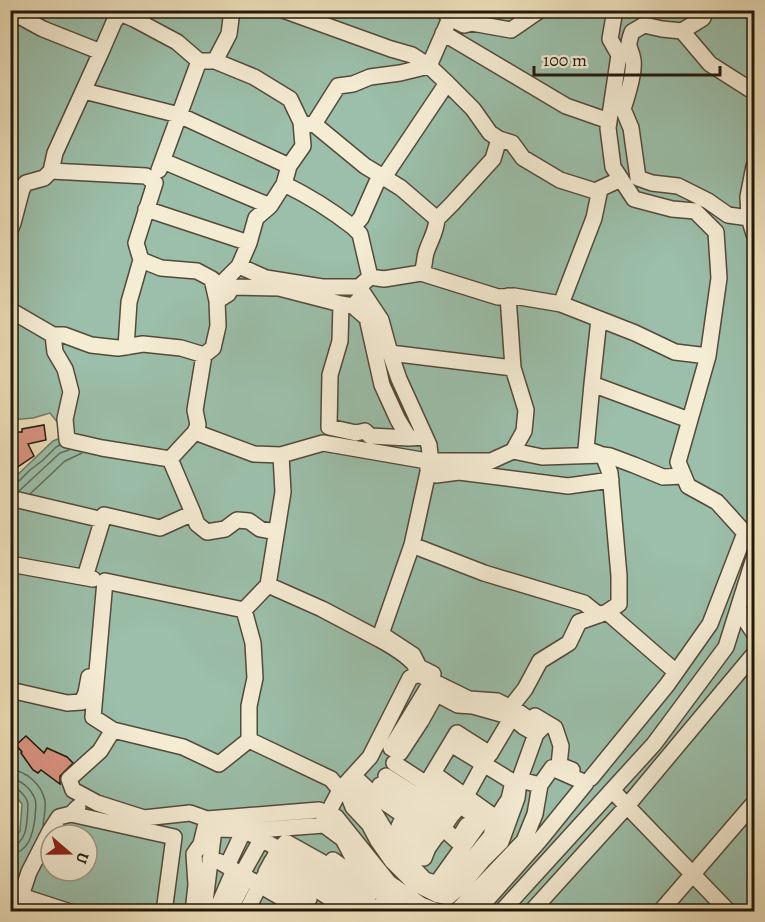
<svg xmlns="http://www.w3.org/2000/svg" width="765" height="922" viewBox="0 0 765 922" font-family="Alegreya,serif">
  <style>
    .water { fill: #9bbfaa; stroke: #6a7c6b; stroke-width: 1.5; fill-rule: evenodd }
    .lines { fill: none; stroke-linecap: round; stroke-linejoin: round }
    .shore { stroke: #5e6c5c; stroke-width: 1.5 }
    .building { fill: #da9584; stroke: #21180d; stroke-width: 1.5 }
    .minor-casing { stroke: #544a39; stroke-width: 18 }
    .minor { stroke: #f5ecd4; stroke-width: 15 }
  </style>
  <rect width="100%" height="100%" fill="#efe2bd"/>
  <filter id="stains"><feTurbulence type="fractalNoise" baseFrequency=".00333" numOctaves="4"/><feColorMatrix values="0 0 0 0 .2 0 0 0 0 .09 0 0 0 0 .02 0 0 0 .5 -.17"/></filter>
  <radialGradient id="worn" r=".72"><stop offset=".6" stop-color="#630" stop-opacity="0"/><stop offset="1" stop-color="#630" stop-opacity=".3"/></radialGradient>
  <path class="water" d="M11,11H754V911H11L10,843L20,831L22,804L10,789L11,481L53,441L68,435L67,429L58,423L50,413L33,418L11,420ZM51,835H87V871H51Z"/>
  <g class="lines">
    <path class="shore" d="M10,485L17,483L30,470L42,461L56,447L60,445
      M19,491L60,453L69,450
      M30,494L65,461L82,453
      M10,770C26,770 42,785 45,801C46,809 44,817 43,825
      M10,779C21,779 31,789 35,799C37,805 35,812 35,818C33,833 29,853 10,854
      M10,786C18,787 27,797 28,804C27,818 29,844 10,846"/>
  </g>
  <path class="building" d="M44,425L46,440L28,444L34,456L10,472V432H22V429Z
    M26,736L44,753L47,748L67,757L73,763L60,776V784L41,770L38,773L33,770L21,753L22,752L16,745Z"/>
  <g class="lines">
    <g class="minor-casing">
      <path id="minor" d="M283,10L391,49L412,55L429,66L447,83L384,177
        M10,11L43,29L101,52L55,153L51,171
        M120,13L134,19L177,42L199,61H215L229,34L232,10
        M450,18L464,25L472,23L476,10
        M703,18L682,31L662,29L644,25L632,32C626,50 630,44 633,60C635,72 627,97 623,109L631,128L638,178L652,183L678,186L708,201L728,215L749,218L754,234
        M472,23L511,30L540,10
        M682,31L710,64L754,92
        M443,33L566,106L609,121
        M101,52L114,22L122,10
        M215,61L254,77L290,99L301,122L303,146L289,166
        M429,66L450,18L442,10
        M84,91L179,115L289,166L284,184L270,206L163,161
        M305,125L314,124L338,86L353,84L370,77L400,73L429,66
        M499,139L512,143L523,158L560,180L595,191L621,179
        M754,166L748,197L749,218H754
        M159,170L199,61
        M284,184C309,196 331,210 353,227L361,218L380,175L365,166L314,124
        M146,209L249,243L239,266L215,290
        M437,219L452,204L493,159L499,139L490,133L473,109L447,83
        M10,230L13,223L22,189L26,183L44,178L51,171L146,176L155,183L136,243L141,260L129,302L126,347
        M249,243L256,218L270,206
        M141,260L161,268L197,271L212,279L217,301L218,326L213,348L204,355L195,410L198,425L195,432
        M239,266L266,278L322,287H359L370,277L360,234L353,227
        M421,273L498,297L514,296L561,304L594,218L600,189
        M370,277L384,279L421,273C425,267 424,260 426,253C430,240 436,233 437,219L401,188L380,175
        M359,287L381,320L390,353L513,368L508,296
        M217,301L228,294L232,287L279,288L341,304L353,306L363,295
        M341,304L340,341L330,375L329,427L356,433L365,431L370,436L409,438L425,437
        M561,304L635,333L675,352L708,356
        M353,306L367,318L382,385L398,420L409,438
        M10,310L53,335
        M599,319L592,384L689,420
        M592,384L586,449L600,454
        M513,451L524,431L526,410L513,368
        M170,459L195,432L254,454L281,455
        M428,469L427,461H491L513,451L542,457L603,455
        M10,498L103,520
        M193,513L170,459L102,448L67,440L65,419L71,392L65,369L55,352L53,335H64L91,345L118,348L143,344L181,348L204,355
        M412,545L428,472L436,475L459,472L568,486L611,480
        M10,564L93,579
        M85,577L104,515L160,528L193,513L197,524L207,532L225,529L237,520L249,521L260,529L276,532
        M268,585L283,492L281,455L323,443L427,461L430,454L429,445L399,379L390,353
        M738,609L754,633
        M244,610L105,581L93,717L113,730L183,747L219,764L249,740
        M607,612L619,604V576L610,473L603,455L610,456L634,465L663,477L683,476
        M381,634L412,545L484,573L584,603L599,615
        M379,639L322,609L268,585L244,610L253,643L255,678L249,706V740L331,779L340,790L370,757L410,678L418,674L469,699L497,701L517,711L542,728L536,734
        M418,674C418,674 415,666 415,665C407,655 390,645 379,639L381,634L413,655L419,667L433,674
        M10,690L67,703L82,702L86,693L89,677
        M439,695L458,705L473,706L512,717L524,727L536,734L519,781H524L540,785
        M514,703L525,689L540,661L569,643L579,622L607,612L676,672
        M411,716L421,721L400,753L391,748L427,689
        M535,716L555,728L561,746L559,765L572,770
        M421,721L436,694
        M113,730L100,751L69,779L73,790L97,803L144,818L190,813L207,819
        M451,744L513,782
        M394,763L482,820L437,883
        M433,773L457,733L490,754L512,717
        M386,776L419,797L433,773L496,818
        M591,778L667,685L710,624L745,533L717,502L688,486L678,462L708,356L719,278L716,232L695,211L672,209L634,199L613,167L608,128L619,55L610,39L615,10
        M358,780L374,795L406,817L400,824
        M380,785L413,806L419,797L451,816L457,809
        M612,790L627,806L754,654
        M466,796L488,756
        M328,813L340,790L348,794L353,807L369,824L378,841L392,861L414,883L438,895L448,897L462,885L483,860L501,842L517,798L519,781L513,782L509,799L494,822L491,836L455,880L445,886L425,880L399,853L374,812L358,795L352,791L348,794
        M71,814L174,837L164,912
        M324,817V825L343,839L353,858L380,883
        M399,826L428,848L435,838L406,817L413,806L443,828L451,816
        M437,836L443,828L457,841L467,825
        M397,837L424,858L428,848
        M210,859L220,862L239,873L306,912
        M333,860L376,891
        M227,866L244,830L279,849L274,858
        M329,866L286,842L279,849L322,878L358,909
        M327,869L368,899
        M234,870L220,902L235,912
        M242,874L261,840
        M21,896L70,912
        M309,899L266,872L272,861L342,906
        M10,908L21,896L29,872L50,831L59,817L71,814L78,807
        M230,909L247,877
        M193,912L196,885L194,854L201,844L207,819L319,810L336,817L389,883L421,905L439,912
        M207,912L204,910L214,829L258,830L324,825
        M246,912L264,877
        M376,912L390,893
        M394,912L401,902
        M456,912L524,841L535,814L540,785L552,768L586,783L539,841L476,912
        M501,912L654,744L726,647L754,558
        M531,912L627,806L729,912
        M660,912L754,803"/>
    </g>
    <use href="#minor" class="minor"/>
  </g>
  <rect width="765" height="922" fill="none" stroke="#efe2bd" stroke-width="36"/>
  <rect x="12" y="12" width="741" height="898" fill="none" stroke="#21180d" stroke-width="3"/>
  <rect x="18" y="18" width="729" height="886" fill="none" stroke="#21180d" stroke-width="1.5"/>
  <g transform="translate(69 853) rotate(110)"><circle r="28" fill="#f5ecd4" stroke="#a09784" stroke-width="1.5"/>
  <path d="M0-4.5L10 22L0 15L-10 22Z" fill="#8f2418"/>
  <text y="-9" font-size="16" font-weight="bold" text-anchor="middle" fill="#21180d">U</text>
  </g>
  <path d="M534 66v9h186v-9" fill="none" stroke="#21180d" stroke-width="3"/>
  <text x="543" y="66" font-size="18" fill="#21180d" stroke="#f5ecd4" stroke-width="4.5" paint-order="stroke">100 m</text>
  <rect width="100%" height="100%" filter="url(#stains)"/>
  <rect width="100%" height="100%" fill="url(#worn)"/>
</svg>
